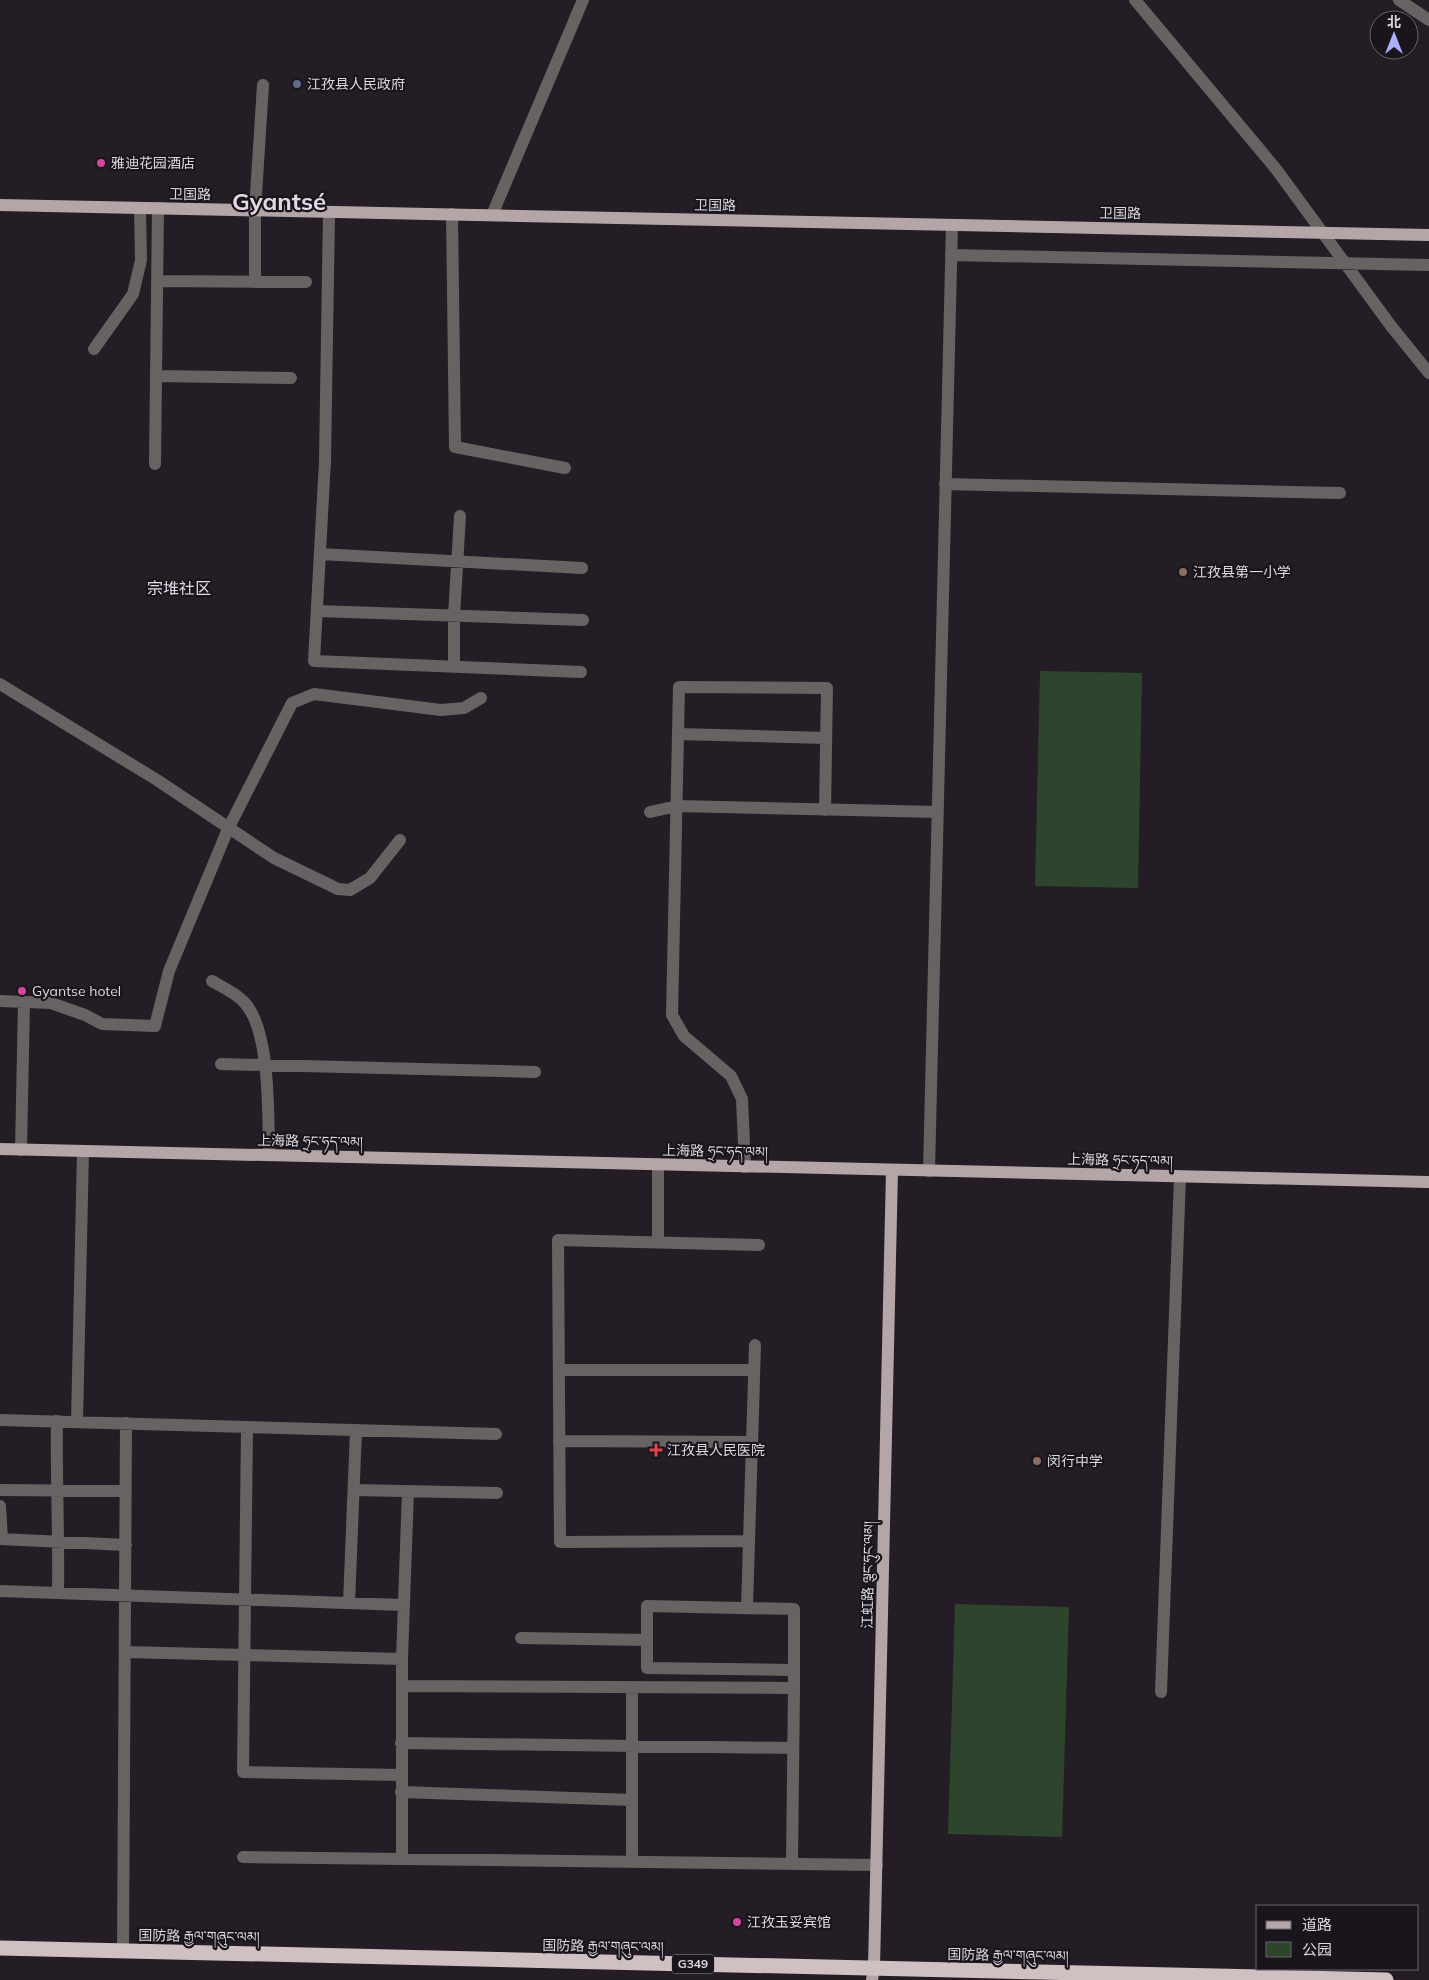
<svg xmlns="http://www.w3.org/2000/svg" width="1429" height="1980" viewBox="0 0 1429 1980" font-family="Mulish,'Noto Sans SC','Noto Serif Tibetan',sans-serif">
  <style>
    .green { fill: #2e452d }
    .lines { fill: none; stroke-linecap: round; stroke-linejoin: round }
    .minor { stroke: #696263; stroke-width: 12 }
    .major { stroke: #b4a6a7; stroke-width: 12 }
    .highway { stroke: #d1c0c2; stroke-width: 15 }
    .service-dot { fill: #5c6f8a; stroke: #1a141c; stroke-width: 2 }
    .hotel-dot { fill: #d1479c; stroke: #1a141c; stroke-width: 2 }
    .education-dot { fill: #8d6e63; stroke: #1a141c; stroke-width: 2 }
    .health-dot { fill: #e0444e; stroke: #1a141c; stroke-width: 2 }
    .labels { text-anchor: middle; stroke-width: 4.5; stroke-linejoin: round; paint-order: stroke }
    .shield { fill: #1a141c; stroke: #a29da4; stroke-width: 1 }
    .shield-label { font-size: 12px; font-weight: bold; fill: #dcd8de }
    .poi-label { font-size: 14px; fill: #dcd8de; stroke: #1a141c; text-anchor: start }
    .street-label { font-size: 14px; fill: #dcd8de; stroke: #1a141c }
    .quarter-label { font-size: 16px; fill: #e2d9e5; stroke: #1a141c }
    .town-label { font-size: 24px; font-weight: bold; fill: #e2d9e5; stroke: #1a141c }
  </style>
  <rect width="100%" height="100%" fill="#241d26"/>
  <path class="green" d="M1040,671L1142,673L1138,888L1035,886Z
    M955,1604L1069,1607L1062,1837L948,1834Z"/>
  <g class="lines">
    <path class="minor" d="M1135,0L1276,169L1391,326L1429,373
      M1399,0L1429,20
      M329,212L325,461L314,661L581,672
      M452,214L455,447L565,468
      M492,215L583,0
      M951,255L1429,265
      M157,281L306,282
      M255,282V210L263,85
      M94,349L133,294L141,260L140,208
      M156,376L291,378
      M155,464L158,208
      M945,484L1340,493
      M320,554L582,568
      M317,611L583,620
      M454,666V616L460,516
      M0,684L157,780L274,858L338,889L350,890L370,878L400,840
      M678,734L826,738
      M650,812L677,806L937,812
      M212,981C222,987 236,993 244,1002C271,1030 268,1117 269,1155
      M0,1001L51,1003L85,1015L102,1024L155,1026L169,971L228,829L292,703L314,694L441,710L464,708L481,698
      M221,1064L535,1072
      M21,1150L24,1002
      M745,1167L742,1099L731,1076L684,1036L672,1015L679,687L827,688L825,810
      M929,1171L952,225
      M658,1242V1164
      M559,1370H754
      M0,1420L496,1434
      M57,1421C56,1478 59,1535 58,1592
      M77,1422L83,1151
      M247,1427L243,1772L401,1775
      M559,1441L752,1442
      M0,1490L126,1491
      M354,1490L497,1493
      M0,1506L2,1539
      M0,1539L126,1545
      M749,1541L560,1542L558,1240L759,1245
      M0,1591L403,1605
      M349,1603L356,1430
      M747,1608L755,1345
      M521,1638L647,1640
      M125,1652L402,1659
      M793,1670L647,1668V1606L794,1609V1688
      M402,1686L794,1688L792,1863
      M1161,1692L1180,1177
      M401,1743L793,1748
      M401,1792L632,1800
      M243,1857L877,1865
      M402,1859V1659L408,1491
      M632,1862V1687
      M123,1951L126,1423"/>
    <path class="major" d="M0,205L1429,235
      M0,1149L1429,1182
      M872,1980L874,1968L892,1170"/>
    <path class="highway" d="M0,1948L1386,1980"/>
  </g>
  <circle class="service-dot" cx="297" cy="84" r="5"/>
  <g class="hotel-dot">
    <circle cx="101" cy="163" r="5"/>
    <circle cx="22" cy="991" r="5"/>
    <circle cx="737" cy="1922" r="5"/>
  </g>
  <g class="education-dot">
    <circle cx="1183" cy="572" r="5"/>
    <circle cx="1037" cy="1461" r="5"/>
  </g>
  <path class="health-dot" d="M653.5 1442.5h5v5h5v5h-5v5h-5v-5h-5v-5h5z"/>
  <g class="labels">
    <rect class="shield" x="672" y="1954.5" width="42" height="19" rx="4"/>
    <g class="shield-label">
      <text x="693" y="1968">G349</text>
    </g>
    <g class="poi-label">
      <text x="307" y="89">江孜县人民政府</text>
      <text x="111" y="168">雅迪花园酒店</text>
      <text x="1193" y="577">江孜县第一小学</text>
      <text x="32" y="996">Gyantse hotel</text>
      <text x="667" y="1455">江孜县人民医院</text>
      <text x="1047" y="1466">闵行中学</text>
      <text x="747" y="1927">江孜玉妥宾馆</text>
    </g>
    <g class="street-label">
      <text transform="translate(190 194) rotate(1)" y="5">卫国路</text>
      <text transform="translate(715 205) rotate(1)" y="5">卫国路</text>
      <text transform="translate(1120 213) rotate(1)" y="5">卫国路</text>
      <text transform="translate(310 1141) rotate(1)" y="5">上海路 ཧྲང་ཧད་ལམ།</text>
      <text transform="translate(715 1151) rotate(1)" y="5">上海路 ཧྲང་ཧད་ལམ།</text>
      <text transform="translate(1120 1160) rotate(1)" y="5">上海路 ཧྲང་ཧད་ལམ།</text>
      <text transform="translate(868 1575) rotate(-89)" y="5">江虹路 ལྕང་ཧུང་ལམ།</text>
      <text transform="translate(199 1936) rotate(1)" y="5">国防路 རྒྱལ་གཞུང་ལམ།</text>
      <text transform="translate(603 1946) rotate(1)" y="5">国防路 རྒྱལ་གཞུང་ལམ།</text>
      <text transform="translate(1008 1955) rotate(1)" y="5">国防路 རྒྱལ་གཞུང་ལམ།</text>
    </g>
    <g class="quarter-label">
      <text x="179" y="594">宗堆社区</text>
    </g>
    <g class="town-label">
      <text x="279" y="210">Gyantsé</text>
    </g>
  </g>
  <rect x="1256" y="1905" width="162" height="65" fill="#1a141c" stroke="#68626a"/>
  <rect x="1266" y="1921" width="25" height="8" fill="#b4a6a7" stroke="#68626a"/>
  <text x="1302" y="1930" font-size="15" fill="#dcd8de">道路</text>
  <rect x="1266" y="1942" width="25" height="15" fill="#2e452d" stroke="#68626a"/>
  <text x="1302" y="1955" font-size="15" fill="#dcd8de">公园</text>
  <g transform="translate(1394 35)"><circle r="24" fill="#1a141c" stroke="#68626a"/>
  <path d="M0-4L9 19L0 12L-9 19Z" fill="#acaffb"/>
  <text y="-8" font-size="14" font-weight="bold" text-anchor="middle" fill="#dcd8de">北</text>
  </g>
</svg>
